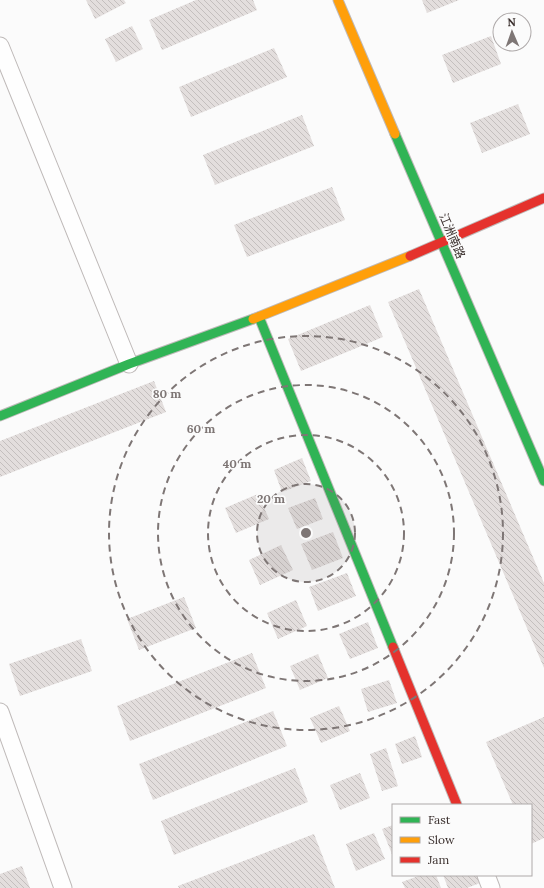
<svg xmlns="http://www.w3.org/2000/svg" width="544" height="888" viewBox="0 0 544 888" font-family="Lora,'Noto Sans SC',serif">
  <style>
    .building { fill: url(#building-back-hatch) }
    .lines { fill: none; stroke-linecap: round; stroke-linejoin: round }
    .street-casing { stroke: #bfbab9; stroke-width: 19 }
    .fast-casing { stroke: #bfbab9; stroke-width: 11 }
    .slow-casing { stroke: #bfbab9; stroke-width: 11 }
    .jam-casing { stroke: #bfbab9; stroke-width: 11 }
    .street { stroke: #fefefe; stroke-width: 17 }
    .fast { stroke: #30b455; stroke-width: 9 }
    .slow { stroke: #ff9f0a; stroke-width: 9 }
    .jam { stroke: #e5322d; stroke-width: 9 }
    .ring { fill: none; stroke: #7e7675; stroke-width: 2; stroke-dasharray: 7 5 }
    .labels { text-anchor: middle; stroke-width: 3.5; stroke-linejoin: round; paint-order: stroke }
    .street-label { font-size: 12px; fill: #3a2f2d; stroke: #fbfbfb }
    .centre { fill: #7e7675; stroke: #fbfbfb; stroke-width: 2 }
    .ring-label { font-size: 12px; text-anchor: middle; font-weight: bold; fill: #7e7675; stroke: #fbfbfb; stroke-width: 3.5; stroke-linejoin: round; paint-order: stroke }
  </style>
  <defs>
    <pattern id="building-back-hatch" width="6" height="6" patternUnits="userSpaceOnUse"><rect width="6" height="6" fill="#e3dedd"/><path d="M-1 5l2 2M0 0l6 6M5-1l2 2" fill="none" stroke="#c4bfbe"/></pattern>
  </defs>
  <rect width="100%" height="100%" fill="#fbfbfb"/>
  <path class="building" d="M86,0H124L126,3L95,19Z
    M196,0H253L257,10L162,50L149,20Z
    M422,0H459L427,13Z
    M132,26L143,49L116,62L105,39Z
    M491,36L501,64L453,83L442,55Z
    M274,48L287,77L191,117L179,87Z
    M518,104L530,134L482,153L470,123Z
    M302,115L314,146L215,185L203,155Z
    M332,187L345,220L247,257L234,225Z
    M419,289L544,583V668L388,302Z
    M370,305L383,337L301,371L288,339Z
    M154,381L166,412L0,477V441Z
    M302,458L311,481L282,492L274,470Z
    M258,494L269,519L236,533L225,508Z
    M315,498L323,519L297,529L288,508Z
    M333,532L343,558L312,570L301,544Z
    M281,545L293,570L260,585L249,560Z
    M347,573L356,596L318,611L309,587Z
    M184,597L196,628L139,650L127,619Z
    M296,600L307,626L278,639L267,613Z
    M368,622L378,648L350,659L339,634Z
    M81,639L92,671L20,696L9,664Z
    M252,653L266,688L130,741L117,706Z
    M318,654L328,678L300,690L290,666Z
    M389,680L397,703L368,712L361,689Z
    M339,706L350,731L321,743L310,718Z
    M273,711L287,746L153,800L139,764Z
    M544,717V838L531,844V805H513L486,742Z
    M415,736L422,757L402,764L395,744Z
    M386,748L398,786L382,791L370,754Z
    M295,768L308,802L174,855L161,821Z
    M360,773L370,798L340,810L330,785Z
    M393,825V857L382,829Z
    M374,833L385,859L356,871L346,844Z
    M314,834L335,888H179L178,886Z
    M22,866L30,888H0V874Z
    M421,875H436L441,888H405L402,882Z
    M443,875H477L480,883L467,888H448Z"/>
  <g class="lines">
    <g class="street-casing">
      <path id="street" d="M0,46L129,364
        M0,712L63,888
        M486,875L491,888"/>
    </g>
    <g class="fast-casing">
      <path id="fast" d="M395,134L544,481
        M259,317L393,647
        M0,416L129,364L253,319"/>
    </g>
    <g class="slow-casing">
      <path id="slow" d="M338,0L395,134
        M253,319L410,256"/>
    </g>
    <g class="jam-casing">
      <path id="jam" d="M410,256L544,198
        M393,647L457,805"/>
    </g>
    <use href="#street" class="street"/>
    <use href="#fast" class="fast"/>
    <use href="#slow" class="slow"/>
    <use href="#jam" class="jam"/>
  </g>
  <circle cx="306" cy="533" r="49" fill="#7e7675" fill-opacity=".12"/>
  <g class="ring">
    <circle cx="306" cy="533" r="49"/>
    <circle cx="306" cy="533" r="98"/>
    <circle cx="306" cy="533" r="148"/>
    <circle cx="306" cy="533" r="197"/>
  </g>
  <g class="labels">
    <g class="street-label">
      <text transform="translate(452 236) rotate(67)" y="4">江洲南路</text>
    </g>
  </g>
  <circle cx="306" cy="533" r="6" class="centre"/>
  <g class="ring-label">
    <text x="167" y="398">80 m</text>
    <text x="201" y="433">60 m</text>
    <text x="237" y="468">40 m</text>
    <text x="271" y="503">20 m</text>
  </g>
  <rect x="392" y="804" width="140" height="72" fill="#fbfbfb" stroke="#aea9a9"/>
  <rect x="400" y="817" width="20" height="6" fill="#30b455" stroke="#aea9a9"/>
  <text x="428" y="824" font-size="12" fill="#3a2f2d">Fast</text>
  <rect x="400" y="837" width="20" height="6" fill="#ff9f0a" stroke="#aea9a9"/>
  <text x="428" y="844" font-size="12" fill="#3a2f2d">Slow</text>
  <rect x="400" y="857" width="20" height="6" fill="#e5322d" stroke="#aea9a9"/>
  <text x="428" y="864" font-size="12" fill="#3a2f2d">Jam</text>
  <g transform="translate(512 32) rotate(358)"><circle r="19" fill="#fbfbfb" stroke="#aea9a9"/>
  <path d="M0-3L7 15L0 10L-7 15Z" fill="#7e7675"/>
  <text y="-6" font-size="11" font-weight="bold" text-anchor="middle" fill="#3a2f2d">N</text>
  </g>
</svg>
